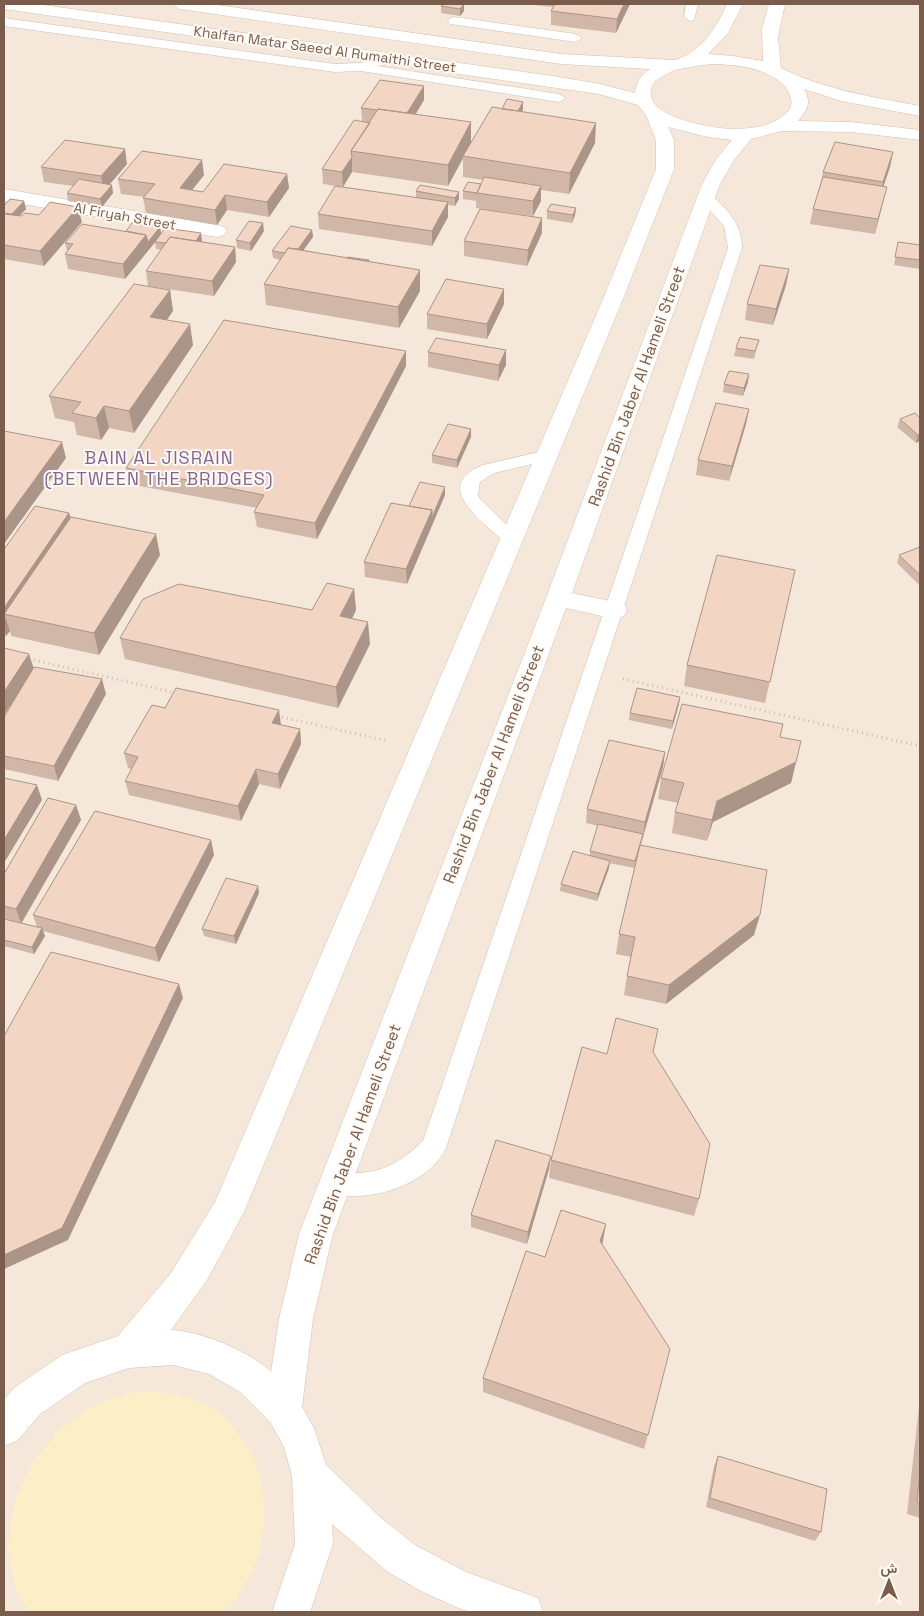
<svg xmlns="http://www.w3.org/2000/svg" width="924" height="1616" viewBox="0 0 924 1616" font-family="'Space Grotesk',Vazirmatn,sans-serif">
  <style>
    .residential { fill: #f5e8da }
    .sand { fill: #fcefc7 }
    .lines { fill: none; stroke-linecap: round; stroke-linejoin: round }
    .lane-casing { stroke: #d1beb0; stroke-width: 1 }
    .street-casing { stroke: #d1beb0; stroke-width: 1 }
    .secondary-casing { stroke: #d6c0b0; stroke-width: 1 }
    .path { stroke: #d9b8a5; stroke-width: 3; stroke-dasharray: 1 4; stroke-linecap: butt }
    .lane { fill: #fff; fill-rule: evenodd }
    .street { fill: #fff; fill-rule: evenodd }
    .secondary { fill: #fff; fill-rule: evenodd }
    .wall { fill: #d1b7a8 }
    .shaded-wall { fill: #aa9588 }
    .building { fill: #f3d5c3; stroke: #aa9588 }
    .labels { text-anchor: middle; stroke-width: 4; stroke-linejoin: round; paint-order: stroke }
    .far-street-label { font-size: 14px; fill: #7a5c4d; stroke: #fffaf3 }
    .street-label { font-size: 16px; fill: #7a5c4d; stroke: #fffaf3 }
    .neighbourhood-label { font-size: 18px; letter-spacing: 1px; fill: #846695; stroke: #fffaf3 }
  </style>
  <rect width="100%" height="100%" fill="#fdf6ec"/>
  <path class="residential" d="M4,4H920V1612H4Z"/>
  <path class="sand" d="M140,1391C170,1393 190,1395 216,1410C222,1414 228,1421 232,1426C279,1476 273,1564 224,1612H29L16,1591L8,1549L14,1504L31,1464L60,1429L98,1403Z"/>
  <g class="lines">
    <g class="lane-casing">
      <path id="lane" d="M686,4H698L694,20L690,21L684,17Z
        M454,17L576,34L582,38L576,42L450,24L448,21L450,18Z
        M4,18L335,64L360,63L389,55L394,56L395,59L394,62L378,66L559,94L566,98L559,102L361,71L335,72L4,26Z
        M706,194L711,195C728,210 742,224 742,248L446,1148C428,1186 364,1206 326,1191L322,1183L326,1175C337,1170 346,1173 357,1173C385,1172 403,1160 423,1141L728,248L724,226L699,198Z
        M547,450L553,451L556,455L553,459L494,473L480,482L478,495L480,499L521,539L518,543L512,545L506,543C485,524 429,485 483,465Z"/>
    </g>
    <g class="street-casing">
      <path id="street" d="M4,189L217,225L224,227L227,231L224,235L217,237L4,201Z"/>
    </g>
    <g class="secondary-casing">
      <path id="secondary" d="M4,4H36L553,76L600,84L635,93C636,82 641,75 650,69L561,64L180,9L172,4H211L561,54L674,60C700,54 717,27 727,4H743L728,33L708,54L733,56L763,61L762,29L769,4H785L778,37L781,68C825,90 873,97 920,106V116L841,101L804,89C812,103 807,110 798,121L851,122L920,130V140L851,132L782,131L751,139L734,160L720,184L572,593L624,604L627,610L624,616L615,619L566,608L333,1234L313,1319L302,1407L314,1428L326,1465L380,1517L415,1545L466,1572L538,1598L543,1612H470L456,1607L421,1591L388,1572L332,1524L333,1544L310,1612H272L295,1544L292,1476L284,1447L271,1423L240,1392L209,1374L173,1365L129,1368L85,1383L40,1414L17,1441L4,1446V1400L14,1388L62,1355L118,1336L171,1273L215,1202L603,299L656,169V140L646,115L638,105L599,94L4,9ZM702,65C728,62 786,68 791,99C794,109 784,117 775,121C761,128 746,129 731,129C711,128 631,116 655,81L674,70ZM668,127L708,137L732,140L717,158L702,184L546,598L299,1234L279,1319L271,1372C250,1351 200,1331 171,1330L207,1280L244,1212L623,299L674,169V140Z"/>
    </g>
    <path class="path" d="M29,659L176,693
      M623,679L920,746
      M277,716L388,741"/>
    <use href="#lane" class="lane"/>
    <use href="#street" class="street"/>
    <use href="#secondary" class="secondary"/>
  </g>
  <path class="wall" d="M464,4V11L460,16L441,13V6Z
    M524,4H630L616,33L551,25V11L553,7Z
    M424,86V100L416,114L471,142L502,109L523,102V109L522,112L595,143L569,194L541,190V201L533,216L476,208V201L463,199V191L481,184L483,180L463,177V158L448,186L352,172L343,187L323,184L322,169L362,121L361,108Z
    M893,152L890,167L883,186L887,187L875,234L810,224L813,209L820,186L823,172Z
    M127,164L110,184L113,193L102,207L68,201L67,193L73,186L44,182L41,167Z
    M287,174L289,188L269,217L227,210L217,225L146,213L143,198L144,197L121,194L118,179L204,175L192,190L203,192Z
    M416,191L459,192V199L455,206L448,205V217L432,246L319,229L318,214L416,198Z
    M24,201L26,209L19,216L82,222L44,266L4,259V206Z
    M576,208L575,215L572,223L547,219V211Z
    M542,218V233L527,266L464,256V241Z
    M160,227L161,233L202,241V242L235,247L236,262L214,296L148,286L146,271L161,250L156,249L155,242L125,279L68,269L65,254L67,251L65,243L126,231Z
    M312,230L313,237L303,250L420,270V291L399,328L266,305L264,284L280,260L273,258L272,251Z
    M264,231L251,251L237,248L236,240Z
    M898,242L920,245V269L894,265Z
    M789,269L786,285L773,325L745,320L747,304Z
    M170,290L173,311L167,320L193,345L134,433L109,428L101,440L77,435L74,422L55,418L49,396Z
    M504,304L487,339L427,329V314Z
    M759,340L754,359L734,356L736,348Z
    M428,352L506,365L498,381L428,367Z
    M406,366L317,539L257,527L254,512L257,508L129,484L126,468Z
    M748,382L743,396L723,392L724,384Z
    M749,409L746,424L729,481L696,475L698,460Z
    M920,418V441L916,443L897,427L900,419Z
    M471,437L457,468L432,463V455Z
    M445,487V495L407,584L365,577L364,562L409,506Z
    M69,513L71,518L160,555L99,655L11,636L10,631L6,636L4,635V548H5Z
    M920,547V583L918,584L897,563L899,555Z
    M795,570L765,703L684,686L687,665Z
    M354,589L356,610L352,619L370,644L338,708L125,659L120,638L312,610Z
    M4,648L34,668L106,694L58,781L4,769V717L20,691L4,715Z
    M679,704L672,729L629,720L630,713Z
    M165,708L281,725L300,729L301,744L280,789L259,784L241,821L129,795L125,781L131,769L128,768L124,753Z
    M780,737L796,762L791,783L713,822L707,841L672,833L675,812L678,803L658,799L661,778Z
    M665,752L663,767L641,845L754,935L666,1004L624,995L627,976L631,957L616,954L619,934L636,861L634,868L609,863V868L597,901L560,891L561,884L590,856V851L598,826L586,823L587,809Z
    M76,805L81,820L22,923L37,927L33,915L211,840L214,855L159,962L43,931L45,936L34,954L4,946V874Z
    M258,886L259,893L236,944L204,936L202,929Z
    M654,1053L699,1199L694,1216L549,1178L551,1160L607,1054Z
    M551,1156L549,1169L527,1244L471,1227V1215Z
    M603,1241L602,1244L648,1435L644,1449L483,1392V1378L545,1257Z
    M920,1405V1518L907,1514L919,1407Z
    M718,1456L821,1532L815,1541L706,1507L714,1466Z"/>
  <path class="shaded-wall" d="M464,4V11L460,16V9Z
    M624,4H630L616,33L617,19Z
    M424,86V100L406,129V114Z
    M523,102V109L517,120V112Z
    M471,122V142L463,156V158L448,186V165Z
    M596,123L595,143L569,194L570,173Z
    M125,149L127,164L104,191L101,176Z
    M893,152L890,167L880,197L883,182Z
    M352,157V172L343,187L342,172Z
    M202,160L204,175L182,203L180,188Z
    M287,174L289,188L269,217L267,202Z
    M112,185L113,193L102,207L100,199Z
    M541,186V201L533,216V201Z
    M887,187L883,202L875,234L878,219Z
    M459,192V199L455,206V198Z
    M225,195L227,210L217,225L215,210Z
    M24,201L26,209L14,222L12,214Z
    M448,202V217L432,246V231Z
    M78,207L82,222L44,266L40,251Z
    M576,208L575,215L572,223L573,215Z
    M542,218V233L527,266L528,250Z
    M263,223L264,231L251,251L250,243Z
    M160,227L161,235L125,279L123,264L146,235Z
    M312,230L313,237L295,262L294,254Z
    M201,233L202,241L193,255L191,247Z
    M235,247L236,262L214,296L212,281Z
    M789,269L786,285L773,325L776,309Z
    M420,270V291L399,328L398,307Z
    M504,289V304L487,339V324Z
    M170,290L173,311L154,338L150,317Z
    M190,324L193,345L134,433L129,411Z
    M506,350V365L498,381L499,365Z
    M406,351V366L317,539L315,523Z
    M749,374L748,382L743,396L744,388Z
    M104,406L109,428L101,440L96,418Z
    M749,409L746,424L729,481L732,466Z
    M471,429V437L457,468V460Z
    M920,434V441L916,443L918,435Z
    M62,442L66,458L4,544V522Z
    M445,487V495L407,584L406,569L432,510Z
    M69,513L75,534L4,614L10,631L6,636L4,627V608Z
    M156,534L160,555L99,655L94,633Z
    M354,589L356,610L342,638L340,616Z
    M368,622L370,644L338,708L336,687Z
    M29,654L34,669L4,715V692Z
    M102,679L106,694L58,781L54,766Z
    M680,697L679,704L672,729L673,721Z
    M279,710L281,725L272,723Z
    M300,729L301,744L280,789L278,774Z
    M665,752L663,767L643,836L645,822Z
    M796,762L791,783L713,822L707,841L712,820L717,801Z
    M256,769L259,784L241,821L238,806Z
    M37,785L42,800L4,863V840Z
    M76,805L81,820L21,923L16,909Z
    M211,840L214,855L159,962L155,948Z
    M610,861L609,868L597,901L598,894Z
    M258,886L259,893L236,944L234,936Z
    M760,915L754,935L666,1004L669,985Z
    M42,928L45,936L34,954L32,947Z
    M179,984L183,998L68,1240L4,1269V1255Z
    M551,1156L549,1169L527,1244L528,1232Z
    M606,1224L603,1241L597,1258L600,1241Z"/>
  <path class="building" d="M443,4H464L460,9L441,6Z
    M555,4H624L617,19L551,11Z
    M380,80L424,86L407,113L378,109L377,110L361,108Z
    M507,99L523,102L518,111L502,109Z
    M492,107L596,123L570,173L463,156Z
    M378,109L471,122L448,165L351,151Z
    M354,120L370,123L351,151L352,157L342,172L322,169Z
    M65,140L125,149L101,176L41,167Z
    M835,142L893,152L883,182L823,172Z
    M142,151L202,160L180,188L203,192L224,164L287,174L267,202L225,195L215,210L143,198L155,184L118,179Z
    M484,177L541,186L533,201L477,193Z
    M823,177L887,187L878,219L813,209Z
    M79,179L112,185L100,199L67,193Z
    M468,182L481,184L477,193L463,191Z
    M420,185L459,192L455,198L416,191Z
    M335,186L448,202L432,231L318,214Z
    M10,199L24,201L12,214L4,213V206Z
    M50,202L78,207L40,251L4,245V214L21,216L25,213L39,215Z
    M551,204L576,208L573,215L547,211Z
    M480,209L542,218L528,250L464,241Z
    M249,221L263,223L250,243L236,240Z
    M133,222L160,227L148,242L146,235L126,231Z
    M82,224L146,235L123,264L65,254L73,244L65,243Z
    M291,226L312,230L298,249L288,248L285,253L272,251Z
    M165,228L201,233L196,241L170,237L166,243L155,242Z
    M170,237L235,247L212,281L146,271Z
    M898,242L920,245V260L895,257Z
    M288,248L420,270L398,307L264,284Z
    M348,257L369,260L368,261L347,258Z
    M760,265L789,269L776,309L747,304Z
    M446,279L504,289L487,324L427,314Z
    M134,284L170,290L150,317L190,324L129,411L104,406L96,418L72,413L81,402L49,396Z
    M224,320L406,351L315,523L254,512L264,495L126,468Z
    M740,337L759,340L755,351L736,348Z
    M436,338L506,350L499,365L428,352Z
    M729,371L749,374L744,388L724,384Z
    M716,403L749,409L732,466L698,460Z
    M915,413L920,418V434L918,435L900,419Z
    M448,424L471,429L457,460L432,455Z
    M4,431L62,442L4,522Z
    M420,482L445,487L432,517V510L409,506Z
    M391,503L432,510L406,569L364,562Z
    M35,506L69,513L4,608V548H5Z
    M71,517L156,534L94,633L4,614Z
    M920,547V575L899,555Z
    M717,555L795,570L770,682L687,665Z
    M327,583L354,589L340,616L368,622L336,687L120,638L143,599L179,584L312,610Z
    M4,648L29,654L4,692Z
    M34,667L102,679L54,766L4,756V717Z
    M176,688L279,710L272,723L300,729L278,774L256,769L238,806L125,781L138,757L124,753L152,705L165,708Z
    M637,688L680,697L673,721L630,713Z
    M682,704L783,724L780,737L801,741L796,762L717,801L712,820L675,812L684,783L661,778Z
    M609,740L665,752L645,822L587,809Z
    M4,778L37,785L4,840Z
    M48,798L76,805L16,909L4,906V874Z
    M95,811L211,840L155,948L33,915Z
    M598,824L643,834L635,861L590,851Z
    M640,845L767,870L760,915L669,985L627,976L635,937L619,934Z
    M573,851L610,861L598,894L561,884Z
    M226,878L258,886L234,936L202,929Z
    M4,919L42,928L32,947L4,940Z
    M51,952L179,984L62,1228L4,1255V1036Z
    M616,1018L658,1029L653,1052L710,1144L699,1199L551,1160L582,1047L607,1054Z
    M496,1140L551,1156L528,1232L471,1215Z
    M561,1210L606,1224L600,1241L670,1349L648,1435L483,1378L526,1251L545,1257Z
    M718,1456L827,1489L821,1532L710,1498Z
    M920,1472V1503L917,1502Z"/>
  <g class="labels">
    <g class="far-street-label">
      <text transform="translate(325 49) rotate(8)" y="5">Khalfan Matar Saeed Al Rumaithi Street</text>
      <text transform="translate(125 216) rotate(10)" y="5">Al Firyah Street</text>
    </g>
    <g class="street-label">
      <text transform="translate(636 386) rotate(-70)" y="6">Rashid Bin Jaber Al Hameli Street</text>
      <text transform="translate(493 764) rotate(-69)" y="6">Rashid Bin Jaber Al Hameli Street</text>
      <text transform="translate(352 1144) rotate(-70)" y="6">Rashid Bin Jaber Al Hameli Street</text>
    </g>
    <g class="neighbourhood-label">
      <text x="159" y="464">BAIN AL JISRAIN<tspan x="159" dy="21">(BETWEEN THE BRIDGES)</tspan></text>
    </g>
  </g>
  <rect width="924" height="1616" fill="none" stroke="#7a5c4d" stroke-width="10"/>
  <g transform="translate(889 1581)" stroke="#fffaf3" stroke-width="4" paint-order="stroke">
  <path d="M0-4L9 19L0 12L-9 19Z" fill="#7a5c4d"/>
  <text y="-8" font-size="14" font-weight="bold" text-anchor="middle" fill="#7a5c4d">ش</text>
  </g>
</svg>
